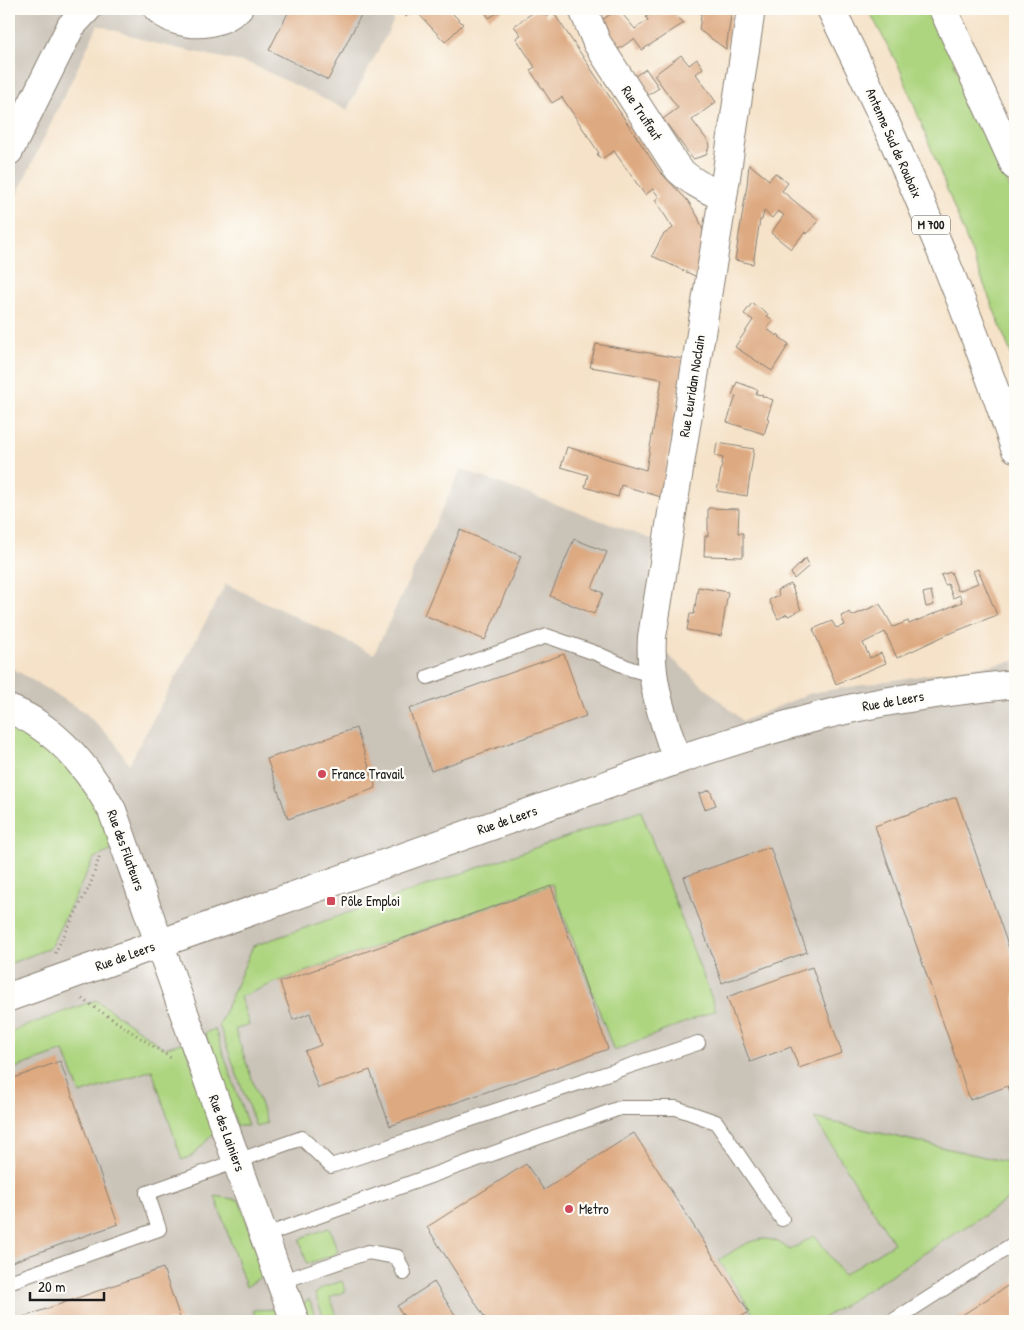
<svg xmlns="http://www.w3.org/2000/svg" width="1024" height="1330" viewBox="0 0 1024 1330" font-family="'Patrick Hand',sans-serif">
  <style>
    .industrial { fill: #cac3b8 }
    .green { fill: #add580; stroke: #64784e }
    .building { fill: #dda980 }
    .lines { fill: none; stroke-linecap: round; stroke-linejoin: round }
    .lane-casing { stroke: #887f72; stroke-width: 16 }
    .street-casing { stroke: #887f72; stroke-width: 30 }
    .secondary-casing { stroke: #887f72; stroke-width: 30 }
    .highway-casing { stroke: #887f72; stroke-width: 30 }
    .path { stroke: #887f72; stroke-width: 3; stroke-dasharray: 1 4; stroke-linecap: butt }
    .lane { stroke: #fff; stroke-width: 14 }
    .street { stroke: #fff; stroke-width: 28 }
    .secondary { stroke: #fff; stroke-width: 28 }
    .highway { stroke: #fff; stroke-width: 28 }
    .poi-dot { fill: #d1495b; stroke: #fdfcf7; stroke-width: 2 }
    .labels { text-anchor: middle; stroke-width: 4.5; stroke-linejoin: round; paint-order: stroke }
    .shield { fill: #fdfcf7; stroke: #605f5e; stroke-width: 1 }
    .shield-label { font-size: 12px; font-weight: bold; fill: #1c1c1c }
    .street-label { font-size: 14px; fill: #1c1c1c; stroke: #fdfcf7 }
    .poi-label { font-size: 14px; fill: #1c1c1c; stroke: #fdfcf7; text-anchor: start }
  </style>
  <rect width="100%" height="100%" fill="#fdfcf7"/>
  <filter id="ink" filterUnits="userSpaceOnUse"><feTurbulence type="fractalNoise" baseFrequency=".02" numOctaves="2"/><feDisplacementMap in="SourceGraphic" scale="10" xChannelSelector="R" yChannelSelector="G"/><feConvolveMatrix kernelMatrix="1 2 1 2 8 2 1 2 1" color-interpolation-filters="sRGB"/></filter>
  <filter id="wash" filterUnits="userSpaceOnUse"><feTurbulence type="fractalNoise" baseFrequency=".0096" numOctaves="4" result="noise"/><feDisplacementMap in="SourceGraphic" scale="20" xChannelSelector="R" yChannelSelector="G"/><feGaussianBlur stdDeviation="1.12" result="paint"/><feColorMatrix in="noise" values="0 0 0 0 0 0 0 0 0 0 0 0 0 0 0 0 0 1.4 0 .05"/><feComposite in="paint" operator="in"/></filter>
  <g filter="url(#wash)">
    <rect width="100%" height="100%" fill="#f5e2c8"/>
    <path class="industrial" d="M9,9H394L393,22L347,110L251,64L153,43L98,25L9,211Z
      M461,469L656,541L640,636L669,656L743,721L811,693L1015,661V1321H9V666L84,712L113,740L129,764L226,584L374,654Z"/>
    <path class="green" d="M868,9H938L955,65L1015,199V364L900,69Z
      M9,724L41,744L69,767L97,804L115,849L94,858L50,948L9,964Z
      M641,811L716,1010L614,1051L552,884L279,981L240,997L249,1024L235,1030L267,1123L256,1127L219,1025L253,946Z
      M96,1000L164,1048L184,1042L215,1132L192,1156L182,1160L152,1070L80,1094L64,1051L9,1070V1032Z
      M215,1029L248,1126H237L205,1033Z
      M814,1118L1015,1164V1195L819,1321H738L752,1312L719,1260C737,1249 758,1231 780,1243C783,1245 787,1248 790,1250L815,1235L843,1275L894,1243Z
      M215,1196L239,1200L265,1274L246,1287Z
      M329,1228L338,1251L336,1254L307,1264L300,1240L304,1237Z
      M342,1281L346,1291L330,1297L339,1321H325L315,1294L322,1288Z
      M309,1299L317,1321H307L302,1305Z
      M277,1309L281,1321H257L253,1310Z"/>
    <g id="blocks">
      <path class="building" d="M290,9H364L328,80L269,50Z
        M404,9H448L463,24L445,42L414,9L406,17L402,13Z
        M483,9H504L489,18Z
        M538,9H542L547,17L553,12L660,172L688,201L698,217L703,230L704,245L697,277L652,256L663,235L673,228L655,200L659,197L653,189L645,195L614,151L601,159L597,154L599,153L562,97L552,103L530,70L535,67L516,38L521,35L514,26Z
        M618,9L635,29L648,20L646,17L657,9H668L684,23L642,50L634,39L614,52L596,24Z
        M702,9H732L726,49L699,30Z
        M681,55L689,65L697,59L703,68L696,74L716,102L692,120L710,144L706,155L693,159L663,119L678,108L654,75Z
        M646,69L659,88L645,97L632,78Z
        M749,164L769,180L775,173L788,183L782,191L819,221L807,234L805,232L791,249L771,233L784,215L778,211L772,218L764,211L762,220H760L753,264L735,260L747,185Z
        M752,303L768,314L767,316L773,320L767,329L777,336L778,334L780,336L779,337L789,344L772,371L735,347L753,320L744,314Z
        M596,344L684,359L661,497L621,485L618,497L585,487L588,475L561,467L567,447L646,470L662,379L590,367Z
        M737,382L758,390L756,394L763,395L762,396L773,400L767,418L769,419L764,434L727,422L736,396L732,395Z
        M717,443L754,449L747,496L717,491L723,458L715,456Z
        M708,508L739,509L738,533H743V557L704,556L705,536H708Z
        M460,530L521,556L485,640L424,615Z
        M574,539L607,552L592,588L603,593L594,614L550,596Z
        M806,558L809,566L794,579L791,573Z
        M978,569L997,615L946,635L897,658L885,632L863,643L870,658L881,653L886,663L836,684L813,629L832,621L836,628L845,625L841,616L850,612L852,616L880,604L893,627L908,621L909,624L962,602L960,595L953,598L948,584L945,585L941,575L951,572L958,591L978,583L973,571Z
        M791,584L801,610L788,616L787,614L778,619L769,600L779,595L777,590Z
        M698,587L728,592L721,636L687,630L690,614H694Z
        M931,591L934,605L926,607L923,593Z
        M564,654L586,716L431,771L409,709Z
        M356,728L376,788L288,819L267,759Z
        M710,790L716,805L705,809L699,794Z
        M956,797L1015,965V1107L1008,1086L970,1100L875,826Z
        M770,847L807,952L722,983L684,877Z
        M551,886L608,1049L390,1126L370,1070L318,1088L305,1051L321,1045L310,1013L293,1020L280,982Z
        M812,967L842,1053L799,1068L791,1047L750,1062L727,997Z
        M60,1061L118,1224L9,1263V1080Z
        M634,1133L749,1312L734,1321H487L427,1227L526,1164L544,1190Z
        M163,1268L181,1321H12Z
        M1015,1281V1321H953Z
        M434,1282L459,1321H407L397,1306Z"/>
    </g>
  </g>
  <g filter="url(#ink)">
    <use href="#blocks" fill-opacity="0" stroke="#887f72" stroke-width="1"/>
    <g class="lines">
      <g class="lane-casing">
        <path id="lane" d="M428,677L547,636L598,654L631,669L653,675
          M263,1236L620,1108H676L716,1122L782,1219
          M9,1282L159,1229L147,1193L302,1138L331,1166L698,1043
          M280,1282L368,1252L397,1257L404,1273
          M893,1321L1015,1243"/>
      </g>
      <g class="street-casing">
        <path id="street" d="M158,9C174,24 200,27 221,19C227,17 233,12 238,9
          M583,9L597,43L678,169C691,182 707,189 723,197
          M943,9L1015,166
          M9,151L71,26L87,9
          M9,709C18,713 28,717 36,723C70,745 93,776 112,810L237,1162L295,1321
          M677,760C663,718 649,682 652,637L723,197L751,9"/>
      </g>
      <g class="secondary-casing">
        <path id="secondary" d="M9,997L677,760C733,741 791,722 849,709C904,697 960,690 1015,684"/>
      </g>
      <g class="highway-casing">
        <path id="highway" d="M831,9C902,151 964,298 1015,448"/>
      </g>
      <path class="path" d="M55,953L91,883L100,855
        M82,999L171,1058"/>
      <use href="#lane" class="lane"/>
      <use href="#street" class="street"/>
      <use href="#secondary" class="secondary"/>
      <use href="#highway" class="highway"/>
    </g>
  </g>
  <g class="poi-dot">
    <circle cx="322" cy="774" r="5"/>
    <rect x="326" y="896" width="10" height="10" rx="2.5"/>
    <circle cx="569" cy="1209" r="5"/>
  </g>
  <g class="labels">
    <rect class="shield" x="912" y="215.5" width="38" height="19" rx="4"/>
    <g class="shield-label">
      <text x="931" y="229">M 700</text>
    </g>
    <g class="street-label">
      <text transform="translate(642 113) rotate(57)" y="5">Rue Truffaut</text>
      <text transform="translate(894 143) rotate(66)" y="5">Antenne Sud de Roubaix</text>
      <text transform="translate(692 386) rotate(-81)" y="5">Rue Leuridan Noclain</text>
      <text transform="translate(893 701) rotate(-10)" y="5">Rue de Leers</text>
      <text transform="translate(507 820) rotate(-19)" y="5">Rue de Leers</text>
      <text transform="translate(126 850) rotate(70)" y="5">Rue des Filateurs</text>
      <text transform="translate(125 956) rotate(-20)" y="5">Rue de Leers</text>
      <text transform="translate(227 1133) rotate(70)" y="5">Rue des Lainiers</text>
    </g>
    <g class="poi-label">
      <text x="332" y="779">France Travail</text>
      <text x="341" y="906">Pôle Emploi</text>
      <text x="579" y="1214">Metro</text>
    </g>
  </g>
  <rect width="1024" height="1330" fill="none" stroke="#fdfcf7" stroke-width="30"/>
  <path d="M30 1292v8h74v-8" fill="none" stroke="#1c1c1c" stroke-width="2.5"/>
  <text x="38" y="1292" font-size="15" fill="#1c1c1c" stroke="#fdfcf7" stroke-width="4" paint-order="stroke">20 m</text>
</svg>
